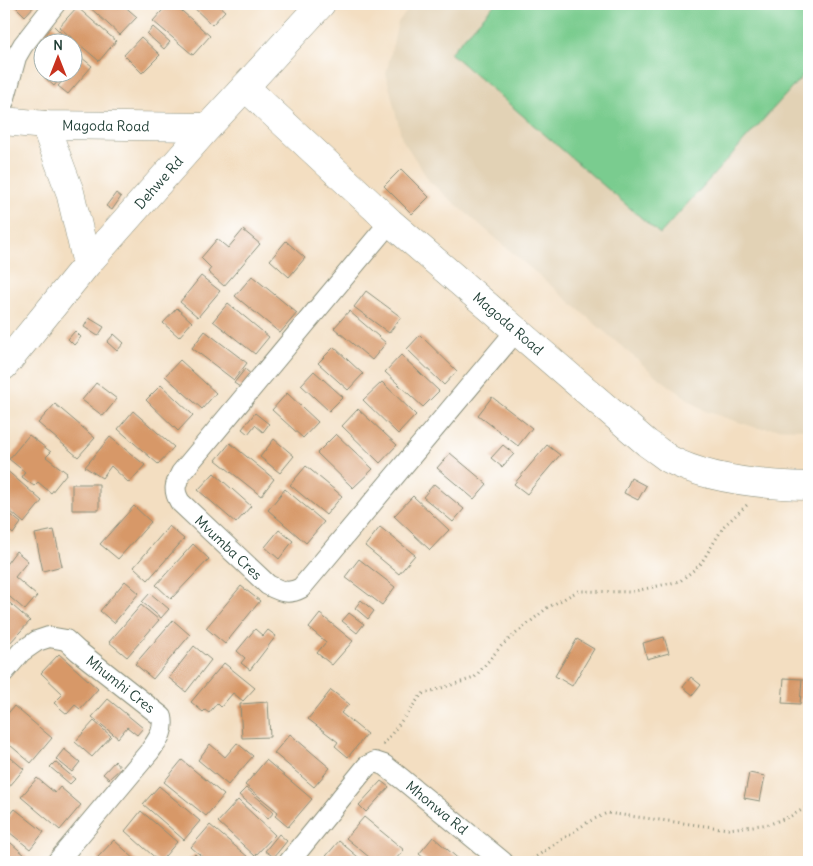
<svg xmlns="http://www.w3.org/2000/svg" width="813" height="866" viewBox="0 0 813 866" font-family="Delius,sans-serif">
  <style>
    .built { fill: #e2d2b5 }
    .green { fill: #7acc8f; stroke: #4c8462 }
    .building { fill: #d79867 }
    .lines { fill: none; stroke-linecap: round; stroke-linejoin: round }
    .street-casing { stroke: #898e7a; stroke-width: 22 }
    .secondary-casing { stroke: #898e7a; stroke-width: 29 }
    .path { stroke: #898e7a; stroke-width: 3; stroke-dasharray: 1 4; stroke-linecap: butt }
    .street { stroke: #fff; stroke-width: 20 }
    .secondary { stroke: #fff; stroke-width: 28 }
    .labels { text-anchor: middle; stroke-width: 4.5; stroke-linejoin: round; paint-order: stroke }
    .street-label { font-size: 14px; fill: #1f3d34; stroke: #fff }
  </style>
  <rect width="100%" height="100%" fill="#fff"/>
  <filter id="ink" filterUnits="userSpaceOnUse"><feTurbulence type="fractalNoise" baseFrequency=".02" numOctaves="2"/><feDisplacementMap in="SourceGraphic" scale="10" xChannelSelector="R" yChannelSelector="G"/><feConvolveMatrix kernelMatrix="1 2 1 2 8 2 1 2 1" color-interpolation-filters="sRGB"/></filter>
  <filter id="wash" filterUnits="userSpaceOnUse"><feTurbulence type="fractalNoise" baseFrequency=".0096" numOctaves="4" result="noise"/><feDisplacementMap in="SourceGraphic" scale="20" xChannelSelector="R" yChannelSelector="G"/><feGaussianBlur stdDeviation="1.12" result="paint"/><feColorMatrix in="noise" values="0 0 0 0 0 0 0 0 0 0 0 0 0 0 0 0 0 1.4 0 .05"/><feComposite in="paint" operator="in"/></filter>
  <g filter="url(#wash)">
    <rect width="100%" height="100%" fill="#f3dec1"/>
    <path class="built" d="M413,4H809V429L757,428L705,411L656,376L430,182L402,139L386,74L398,22Z"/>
    <path class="green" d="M495,4H809V69L660,234L450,53Z"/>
    <g id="blocks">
      <path class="building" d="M17,4H36L25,16L15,6Z
        M86,4H122L137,17L120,35Z
        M168,4H174L210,36L193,55L153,21Z
        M190,4H217L225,11L212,25Z
        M77,7L116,41L99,61L59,27Z
        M51,23L70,42H54L43,31Z
        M153,27L170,42L164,49L147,34Z
        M141,37L160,55L142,73L124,55Z
        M82,58L92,66L68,94L58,86L70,72H72V69Z
        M46,72H63L64,73L54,86L43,76Z
        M401,169L429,197L412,214L384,186Z
        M116,193L121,197L112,210L106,206Z
        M243,230L260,244L224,286L208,272L211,268L201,258L217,239L228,248Z
        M286,241L305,258L289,277L270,260Z
        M201,276L220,291L198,317L180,302Z
        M252,276L297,313L280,333L235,296Z
        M366,291L401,317L389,333L354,307Z
        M228,303L269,337L255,354L213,321Z
        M177,308L192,322L179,337L163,323Z
        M349,311L386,343L372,360L334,328Z
        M89,318L104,327L98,336L84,327Z
        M75,331L81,337L74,345L68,339Z
        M205,331L247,363L234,380L192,348Z
        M114,334L124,343L117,351L107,342Z
        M420,335L457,371L444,385L407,349Z
        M334,347L363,374L348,390L318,363Z
        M401,355L439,391L423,407L385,372Z
        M180,360L216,393L202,409L165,376Z
        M245,369L253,376L243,389L234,383Z
        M314,371L343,397L329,411L301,385Z
        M382,382L416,415L398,434L363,400Z
        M96,383L117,399L103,416L82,400Z
        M161,385L193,415L178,431L146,400Z
        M287,393L318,422L303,438L272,410Z
        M492,397L532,428L518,446L478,415Z
        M55,404L95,438L78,457L38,423Z
        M358,409L397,445L380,463L342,426Z
        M133,411L174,447L158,464L118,429Z
        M255,413L269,424L263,432L255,425L248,434L242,429Z
        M336,434L373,469L353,488L317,453Z
        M29,435L51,452L46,457L67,473L51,493L38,482L34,486L22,477L25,472L9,459Z
        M110,437L145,465L129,483L111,466L102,478L85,467Z
        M274,439L294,456L280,473L260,457Z
        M230,443L274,479L261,496L216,460Z
        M503,445L514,454L502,467L491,458Z
        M547,445L560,455L527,494L514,484Z
        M450,453L487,484L474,499L437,468Z
        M306,466L342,496L326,515L290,485Z
        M4,468L42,501L24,523L4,506Z
        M214,473L251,506L236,523L198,490Z
        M631,478L646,486L638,500L624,493Z
        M72,484H99V510H72Z
        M434,484L464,509L453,522L423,497Z
        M285,489L324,522L306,543L268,510Z
        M413,496L449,530L430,550L394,516Z
        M134,506L151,522L118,559L100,544Z
        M4,509L21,523L13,534L4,526Z
        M169,526L184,539L148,580L134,567Z
        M380,527L415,555L399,574L365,546Z
        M54,530L62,566L43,571L35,534Z
        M279,530L293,541L279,559L265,547Z
        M193,544L209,559L171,599L156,585Z
        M16,551L28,561L15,577L37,596L25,610L4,592V567Z
        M359,559L395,587L382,605L345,577Z
        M125,581L139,593L114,623L100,611Z
        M241,586L260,601L225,644L206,628Z
        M150,593L169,609L161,618L142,602Z
        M4,598L30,621L9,644L4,640Z
        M361,600L374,611L368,619L355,608Z
        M141,605L159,620L127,657L109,642Z
        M349,613L364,624L357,633L342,621Z
        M320,614L353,641L332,665L317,653L326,642L309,628Z
        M173,620L190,635L153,679L135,664Z
        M255,629L263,636L268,630L276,636L250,670L241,663L245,658L237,651Z
        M664,637L669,653L647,659L643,643Z
        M577,639L594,649L572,686L555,676Z
        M194,646L211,660L186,692L169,678Z
        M59,654L98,689L80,709L75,705L67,714L54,703L63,694L41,673Z
        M224,663L255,688L243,701L233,693L221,707L217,703L209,713L205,710L203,712L191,702Z
        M691,677L701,685L693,695L683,687Z
        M784,678L802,679L800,704L782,703Z
        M331,690L349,704L341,713L367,734L348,757L335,746L338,742L308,719Z
        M108,699L143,728L137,735L127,727L118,738L92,717Z
        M268,702L270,737L242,738L240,704Z
        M14,706L52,738L31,763L4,740V718Z
        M94,721L111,736L92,757L75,742Z
        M290,734L330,768L314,787L274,753Z
        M237,743L253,756L228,785L198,760L210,744L225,757Z
        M64,749L80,762L72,772L56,759Z
        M4,752L24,769L9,787L4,783Z
        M182,760L224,795L206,816L164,782Z
        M266,760L312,799L288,827L275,816L278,812L245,785Z
        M115,761L121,768L109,779L103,774Z
        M55,762L75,779L70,784L50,767Z
        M749,773L765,776L760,801L744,798Z
        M37,778L55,793L60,787L81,805L60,830L21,797Z
        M381,781L389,787L366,812L359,805Z
        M159,786L200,821L184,840L143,804Z
        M246,788L274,812L268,819L239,795Z
        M238,800L275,835L255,856L218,822Z
        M15,809L44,832L30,849L4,828V822Z
        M141,811L177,842L160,862L125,831Z
        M364,817L404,850L393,862H375L346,838Z
        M210,825L254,862H208L191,847Z
        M279,834L287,841L274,857L265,851Z
        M4,837L33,862H4Z
        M433,837L462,862H429L419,854Z
        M114,840L138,862H101L97,858Z
        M339,841L364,862H321Z
        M195,854L202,862H186Z"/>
    </g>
  </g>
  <g filter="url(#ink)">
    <use href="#blocks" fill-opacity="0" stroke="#898e7a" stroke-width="1"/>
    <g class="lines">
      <g class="street-casing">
        <g id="street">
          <path d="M4,101L16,57L23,45L55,4"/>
          <path id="s1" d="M390,222L181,473C175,485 173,490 180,502L268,585C280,591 288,595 301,588L516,331"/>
          <path id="s2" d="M4,672L21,652L37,641L49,637L66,640L78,651L162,717C165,731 158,739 150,751L57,862"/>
          <path id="s3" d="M289,862L367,766L375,762L384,765L402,779L503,862"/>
        </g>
      </g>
      <g class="secondary-casing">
        <g id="secondary">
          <path id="s4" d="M245,87L390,222L647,443C654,448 662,454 669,459C708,480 765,485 809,486"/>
          <path id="s5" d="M4,121L45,125L208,127"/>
          <path d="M45,125L70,192L87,264"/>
          <path id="s6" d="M4,366L87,264L208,127L321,4"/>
        </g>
      </g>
      <path class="path" d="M383,745L422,694L474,678L502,645L547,608L578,591L631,592L680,581L700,565L724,526L748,504
        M528,862L588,822L607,813L728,829L770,824L791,816L809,806"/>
      <use href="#street" class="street"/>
      <use href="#secondary" class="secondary"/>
    </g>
  </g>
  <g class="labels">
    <g class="street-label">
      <text dy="5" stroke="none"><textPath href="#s5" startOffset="102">Magoda Road</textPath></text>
      <text dy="5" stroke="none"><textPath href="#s6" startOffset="240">Dehwe Rd</textPath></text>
      <text dy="5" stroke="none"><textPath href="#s4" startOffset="354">Magoda Road</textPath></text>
      <text dy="5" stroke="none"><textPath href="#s1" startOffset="424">Mvumba Cres</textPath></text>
      <text dy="5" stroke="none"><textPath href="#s2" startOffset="146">Mhumhi Cres</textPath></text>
      <text dy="5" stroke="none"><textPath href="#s3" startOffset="210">Mhonwa Rd</textPath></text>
    </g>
  </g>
  <rect width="813" height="866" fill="none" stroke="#fff" stroke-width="20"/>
  <g transform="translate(58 58)"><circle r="24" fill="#ffffff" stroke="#a5b1ae"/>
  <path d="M0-4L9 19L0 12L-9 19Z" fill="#c8321e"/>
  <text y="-8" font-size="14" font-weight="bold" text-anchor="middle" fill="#1f3d34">N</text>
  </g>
</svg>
